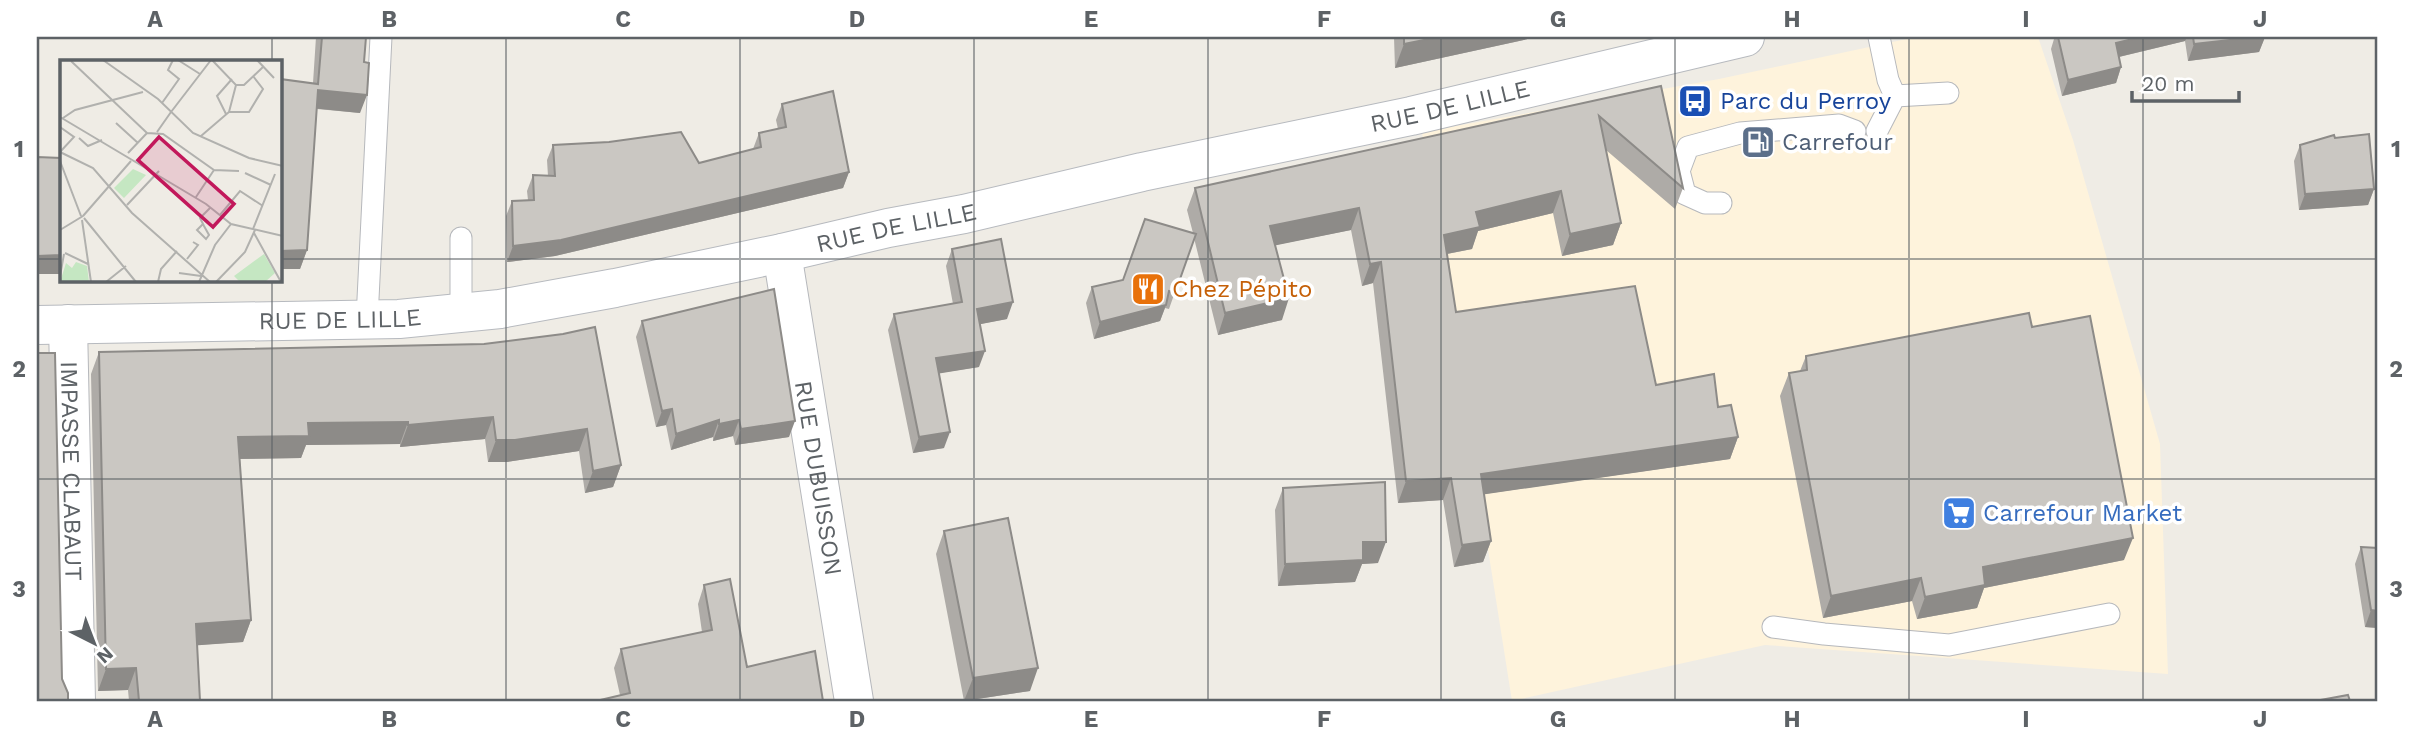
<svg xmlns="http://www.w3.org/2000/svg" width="2415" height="738" viewBox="0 0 2415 738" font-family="'Work Sans',sans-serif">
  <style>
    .commercial { fill: #fef3dc }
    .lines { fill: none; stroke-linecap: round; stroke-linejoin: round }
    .lane-casing { stroke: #b6b8bc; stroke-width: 23 }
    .street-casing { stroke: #b6b8bc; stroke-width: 40 }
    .secondary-casing { stroke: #b7babf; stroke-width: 40 }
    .lane { stroke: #fff; stroke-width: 21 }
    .street { stroke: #fff; stroke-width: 38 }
    .secondary { stroke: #fff; stroke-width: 38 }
    .wall { fill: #aeaba7 }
    .shaded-wall { fill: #8d8b88 }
    .building { fill: #cac7c2; stroke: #8d8b88; stroke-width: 2 }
    .grid { fill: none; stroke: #5d6266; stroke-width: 2; stroke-opacity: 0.55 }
    .labels { text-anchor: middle; stroke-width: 7; stroke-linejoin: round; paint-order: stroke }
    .transit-label { font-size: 24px; fill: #164399; stroke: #fff; text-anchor: start }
    .street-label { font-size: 24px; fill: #5d6266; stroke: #fff }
    .service-label { font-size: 24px; fill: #4e5e75; stroke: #fff; text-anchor: start }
    .food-label { font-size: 24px; fill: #c56008; stroke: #fff; text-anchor: start }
    .shop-label { font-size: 24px; fill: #366cbe; stroke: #fff; text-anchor: start }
    .inset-road { fill: none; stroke: #b1b1ae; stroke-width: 2 }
    .view { fill: #c2185b; fill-opacity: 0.15; stroke: #c2185b; stroke-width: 3.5 }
    .inset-edge { fill: none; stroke: #5d6266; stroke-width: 3.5 }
    .neatline { fill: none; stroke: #5d6266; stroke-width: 2.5 }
    .grid-label { font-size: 23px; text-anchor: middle; font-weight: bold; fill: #5d6266 }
  </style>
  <rect width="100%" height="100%" fill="#efece5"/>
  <path class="commercial" d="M1916,37H2038L2073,140L2160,444L2168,674L1765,645L1512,701L1422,132L1719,79Z"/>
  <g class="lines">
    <g class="lane-casing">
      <path id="lane" d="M1895,96L1948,93
        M1877,131L1895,96L1888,80L1879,37
        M1721,203H1705L1685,194L1679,171L1688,147L1740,133L1839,125L1855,131
        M461,313V238
        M367,319L381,37
        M1773,627L1824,634L1949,645L2109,614"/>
    </g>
    <g class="street-casing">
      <g id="street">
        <path id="s1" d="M782,253L854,701"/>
        <path id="s2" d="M68,324L76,701"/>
      </g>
    </g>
    <g class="secondary-casing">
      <g id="secondary">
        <path id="s3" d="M37,325L399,319L500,309L615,288L782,253L888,228L964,214L1142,172L1411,116L1745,37"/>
      </g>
    </g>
    <use href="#lane" class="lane"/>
    <use href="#street" class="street"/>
    <use href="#secondary" class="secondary"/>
  </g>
  <path class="wall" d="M316,37H366L360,113L317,109L307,250L300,269H280V79L313,83Z
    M1394,37H1537L1395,68Z
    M2054,37H2265L2259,52L2188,61L2185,41L2119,57L2121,67L2116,83L2062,96L2051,49L2054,39Z
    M1661,86L1683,188L1675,209L1606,150L1621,223L1613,245L1562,256L1553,213L1478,231L1472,249L1447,254L1456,312L1718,407L1738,437L1730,459L1484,494L1491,541L1483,562L1454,567L1443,500L1398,503L1373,283L1362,286L1351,230L1275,245L1282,320L1218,335L1194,238L1169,309L1165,308L1160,321L1094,339L1086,303L1092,287L1123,280L1193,233L1187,210L1195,188Z
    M782,104L849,172L843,188L555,256L507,262L506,216L512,201L528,200L527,191L533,175L548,176L547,160L553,145L699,163L753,149L759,133L778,129L776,120Z
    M2335,138L2374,189L2368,205L2299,210L2294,161L2300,145Z
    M952,249L1007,319L980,324L979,367L939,373L944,448L913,453L888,330L894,314L953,304L946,266Z
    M642,321L789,437L735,445L733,436L713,441V437L671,450L666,425L656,427L636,337Z
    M2032,327L2124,560L1984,588L1977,608L1917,619L1912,601L1823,618L1780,396L1789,373L1800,371L1806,356Z
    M563,334L621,465L613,487L585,493L579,451L507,462H488L485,439L400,447V444L306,445L301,458L240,459L251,620L243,642L197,645L200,701H129L128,690L98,691L91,374L99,352L484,344Z
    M1283,488L1378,563L1362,564L1355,582L1278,586L1275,510Z
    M944,531L1030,691L964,701L936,554Z
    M2361,547L2378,548V628L2365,627L2355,564Z
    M704,585L747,667L620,695L614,668L621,649L702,632L698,604Z"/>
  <path class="shaded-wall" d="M1439,37H1537L1395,68L1404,44Z
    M2141,37H2187L2185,41L2110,59L2116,43Z
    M2257,37H2265L2259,52L2188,61L2194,44Z
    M2121,67L2116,83L2062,96L2068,80Z
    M318,90L367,95L360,113L311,108Z
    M849,172L843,188L555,256L507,262L513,246Z
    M2374,189L2368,205L2299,210L2305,194Z
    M1561,191L1553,213L1478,231L1472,249L1436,256L1444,235L1476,212Z
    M1359,208L1351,230L1262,248L1270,226Z
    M1621,223L1613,245L1562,256L1570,234Z
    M307,250L300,269H280V251Z
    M61,255V274H37V256Z
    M1381,262L1373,283L1362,286L1370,264Z
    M1289,298L1282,320L1218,335L1225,313Z
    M1013,302L1007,319L971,326L977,309Z
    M1166,305L1160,321L1094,339L1100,322Z
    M985,351L979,367L930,375L936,358Z
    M672,409L666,425L656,427L662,411Z
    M493,417L485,439L400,447L408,425Z
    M719,420L713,437L671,450L676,434Z
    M739,420L733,436L713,441L719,424Z
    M795,421L789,437L735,445L741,429Z
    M408,422L400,444L306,445L301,458L230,459L238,437L308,423Z
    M587,429L579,451L507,462H488L496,440Z
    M950,432L944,448L913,453L919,437Z
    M1738,437L1730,459L1473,496L1481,474Z
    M621,465L613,487L585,493L593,471Z
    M1451,478L1443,500L1398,503L1406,481Z
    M2133,538L2124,560L1984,588L1977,608L1917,619L1925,597L1983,567Z
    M1491,541L1483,562L1454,567L1462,545Z
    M1363,542H1386L1378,563L1362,564L1355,582L1278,586L1285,564Z
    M1921,578L1912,601L1823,618L1831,596Z
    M2371,610L2378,611V628L2365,627Z
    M251,620L243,642L188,646L196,624Z
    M136,668L128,690L98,691L106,669Z
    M1038,668L1030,691L964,701L973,678Z"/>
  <path class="building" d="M322,37H366L364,62L369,63L367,95L318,90L307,250L280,251V79L318,84Z
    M1404,37H1439L1404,44Z
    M2058,37H2141L2116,43L2121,67L2068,80Z
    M2193,37H2257L2194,44Z
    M1661,86L1683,188L1599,116L1621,223L1570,234L1561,191L1476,212L1480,227L1444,235L1456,312L1635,286L1656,385L1714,374L1718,407L1731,405L1738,437L1481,474L1491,541L1462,545L1451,478L1406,481L1381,262L1370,264L1359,208L1270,226L1289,298L1225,313L1195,188Z
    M833,91L849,172L561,240L513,246L512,201L534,200L533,175L555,176L553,145L609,142L681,132L699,163L761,147L759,133L786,127L782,104Z
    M2369,134L2374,189L2305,194L2300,145L2334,135L2335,138Z
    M37,157L61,158V255L37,256Z
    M1145,219L1196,234L1175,293L1169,291L1166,305L1100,322L1092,287L1123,280Z
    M1001,239L1013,302L977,309L985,351L936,358L950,432L919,437L894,314L962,302L952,249Z
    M774,289L795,421L741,429L739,420L719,424V420L676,434L672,409L662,411L642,321Z
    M2029,313L2032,327L2090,316L2133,538L1983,567L1985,585L1925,597L1921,578L1831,596L1789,373L1807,370L1806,356Z
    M595,327L621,465L593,471L587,429L515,440H496L493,417L408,425V422L308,423L309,436L238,437L251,620L196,624L200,701H139L136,668L106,669L99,352L484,344L563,334Z
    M37,353H55L62,679L68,693V701H37Z
    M1385,482L1386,542H1363V560L1285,564L1283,488Z
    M1008,518L1038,668L973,678L944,531Z
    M2361,547L2378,548V611L2371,610Z
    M730,579L747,667L815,651L823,701H596L630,693L621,649L712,630L704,585Z
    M2348,695L2350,701H2315Z"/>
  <path class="grid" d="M272,37V61M506,37V701M740,37V701M974,37V701M1208,37V701M1441,37V701M1675,37V701M1909,37V701M2143,37V701M37,259H61M280,259H2378M272,280V701M37,479H2378"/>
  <defs>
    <g id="bus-square" transform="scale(1.75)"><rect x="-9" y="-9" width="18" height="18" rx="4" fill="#1a4fb4" stroke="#fff"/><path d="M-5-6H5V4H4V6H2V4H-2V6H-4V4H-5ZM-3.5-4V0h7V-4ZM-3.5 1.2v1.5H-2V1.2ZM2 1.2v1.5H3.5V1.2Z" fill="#fff"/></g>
    <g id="fuel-square" transform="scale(1.75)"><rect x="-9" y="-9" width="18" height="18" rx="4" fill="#5c6f8a" stroke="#fff"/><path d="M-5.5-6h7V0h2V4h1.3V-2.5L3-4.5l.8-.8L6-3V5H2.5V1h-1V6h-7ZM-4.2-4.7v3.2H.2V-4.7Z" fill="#fff"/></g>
    <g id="restaurant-square" transform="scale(1.75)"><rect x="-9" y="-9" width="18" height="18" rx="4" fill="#e8710a" stroke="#fff"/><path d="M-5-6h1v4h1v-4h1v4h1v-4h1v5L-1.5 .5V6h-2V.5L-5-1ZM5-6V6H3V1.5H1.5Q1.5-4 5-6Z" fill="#fff"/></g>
    <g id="supermarket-square" transform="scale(1.75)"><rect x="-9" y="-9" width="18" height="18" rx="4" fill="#3f7fe0" stroke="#fff"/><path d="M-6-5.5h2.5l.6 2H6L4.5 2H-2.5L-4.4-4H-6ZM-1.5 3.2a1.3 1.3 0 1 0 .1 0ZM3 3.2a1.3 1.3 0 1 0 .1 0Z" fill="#fff"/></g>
  </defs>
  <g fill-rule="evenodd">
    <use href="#bus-square" x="1695" y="101"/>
    <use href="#fuel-square" x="1758" y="142"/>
    <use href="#restaurant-square" x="1148" y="289"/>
    <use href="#supermarket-square" x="1959" y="513"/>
  </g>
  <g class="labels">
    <g class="transit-label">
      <text x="1720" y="109">Parc du Perroy</text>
    </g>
    <g class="street-label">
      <text dy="8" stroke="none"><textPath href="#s3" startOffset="1435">RUE DE LILLE</textPath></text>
      <text dy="8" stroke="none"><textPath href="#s3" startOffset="868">RUE DE LILLE</textPath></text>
      <text dy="8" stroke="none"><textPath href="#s3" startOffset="303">RUE DE LILLE</textPath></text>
      <text dy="8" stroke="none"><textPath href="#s2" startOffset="147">IMPASSE CLABAUT</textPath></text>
      <text dy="8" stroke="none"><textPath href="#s1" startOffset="228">RUE DUBUISSON</textPath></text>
    </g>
    <g class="service-label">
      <text x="1782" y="150">Carrefour</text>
    </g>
    <g class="food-label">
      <text x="1172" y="297">Chez Pépito</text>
    </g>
    <g class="shop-label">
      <text x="1983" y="521">Carrefour Market</text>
    </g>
  </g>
  <g transform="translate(60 60)">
    <rect width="222" height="222" fill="#efece5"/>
    <path d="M73,109L86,115L64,138L54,128ZM204,194L215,213L205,222H180L174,216ZM16,202L27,206L29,222H0L6,203L12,208Z" fill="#c5e7c2"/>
    <path class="inset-road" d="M43,0L98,39L133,73L189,98L223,106M118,0L140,14M197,0L214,18M11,1L87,73M176,25H184L203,7M102,43L119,19L108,10L113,0M111,52L151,0M169,52H189L203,29L193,16M166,54L157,36L172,19M0,57L146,144L171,164L223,176M3,58L15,50L83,32M56,63L78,83M0,67L14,77L0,92M97,72L111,52M87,73L103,74L154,110L179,111M141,76L169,52L176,25L152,0M19,78L28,86L42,80M0,92L33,108L72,153L150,222M68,93L87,73M0,101L21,156M185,113L211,125M136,137L154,110M67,145L99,111M160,155L180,131L203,146M23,156L71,101M24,158L76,222M22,160L31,222M143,164L137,170L146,179L149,175L144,166L140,158L151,147M193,169L215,114M0,170L23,156M194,173L221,222M5,193L28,204M127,199L138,185L133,182M119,213L141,216M0,216L4,194M46,222L66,206M98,222L101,209L117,191M139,222L155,185L171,164M156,222L185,192L195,170"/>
    <path class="view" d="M99,77L174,144L153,167L78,100Z"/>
    <rect width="222" height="222" class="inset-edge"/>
  </g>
  <rect width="2415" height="738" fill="none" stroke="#ffffff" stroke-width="77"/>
  <g transform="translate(94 643) rotate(138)" stroke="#ffffff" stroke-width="5" paint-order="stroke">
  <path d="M0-5L12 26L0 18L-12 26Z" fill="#5d6266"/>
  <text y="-10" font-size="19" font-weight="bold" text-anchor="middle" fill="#5d6266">N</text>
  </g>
  <path d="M2132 91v10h107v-10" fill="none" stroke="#5d6266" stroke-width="3.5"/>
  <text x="2142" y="91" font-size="21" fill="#5d6266" stroke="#ffffff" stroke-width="5" paint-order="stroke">20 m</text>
  <rect x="38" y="38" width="2338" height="662" class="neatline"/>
  <g class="grid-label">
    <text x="155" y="27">A</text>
    <text x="389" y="27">B</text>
    <text x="623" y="27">C</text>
    <text x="857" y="27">D</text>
    <text x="1091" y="27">E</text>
    <text x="1324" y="27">F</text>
    <text x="1558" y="27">G</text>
    <text x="1792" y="27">H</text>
    <text x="2026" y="27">I</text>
    <text x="2260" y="27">J</text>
    <text x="19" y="157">1</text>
    <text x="2396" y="157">1</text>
    <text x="19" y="377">2</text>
    <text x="2396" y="377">2</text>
    <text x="19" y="597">3</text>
    <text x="2396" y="597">3</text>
    <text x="155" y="727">A</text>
    <text x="389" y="727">B</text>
    <text x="623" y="727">C</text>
    <text x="857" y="727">D</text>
    <text x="1091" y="727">E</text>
    <text x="1324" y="727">F</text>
    <text x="1558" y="727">G</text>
    <text x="1792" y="727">H</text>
    <text x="2026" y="727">I</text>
    <text x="2260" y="727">J</text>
  </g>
</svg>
